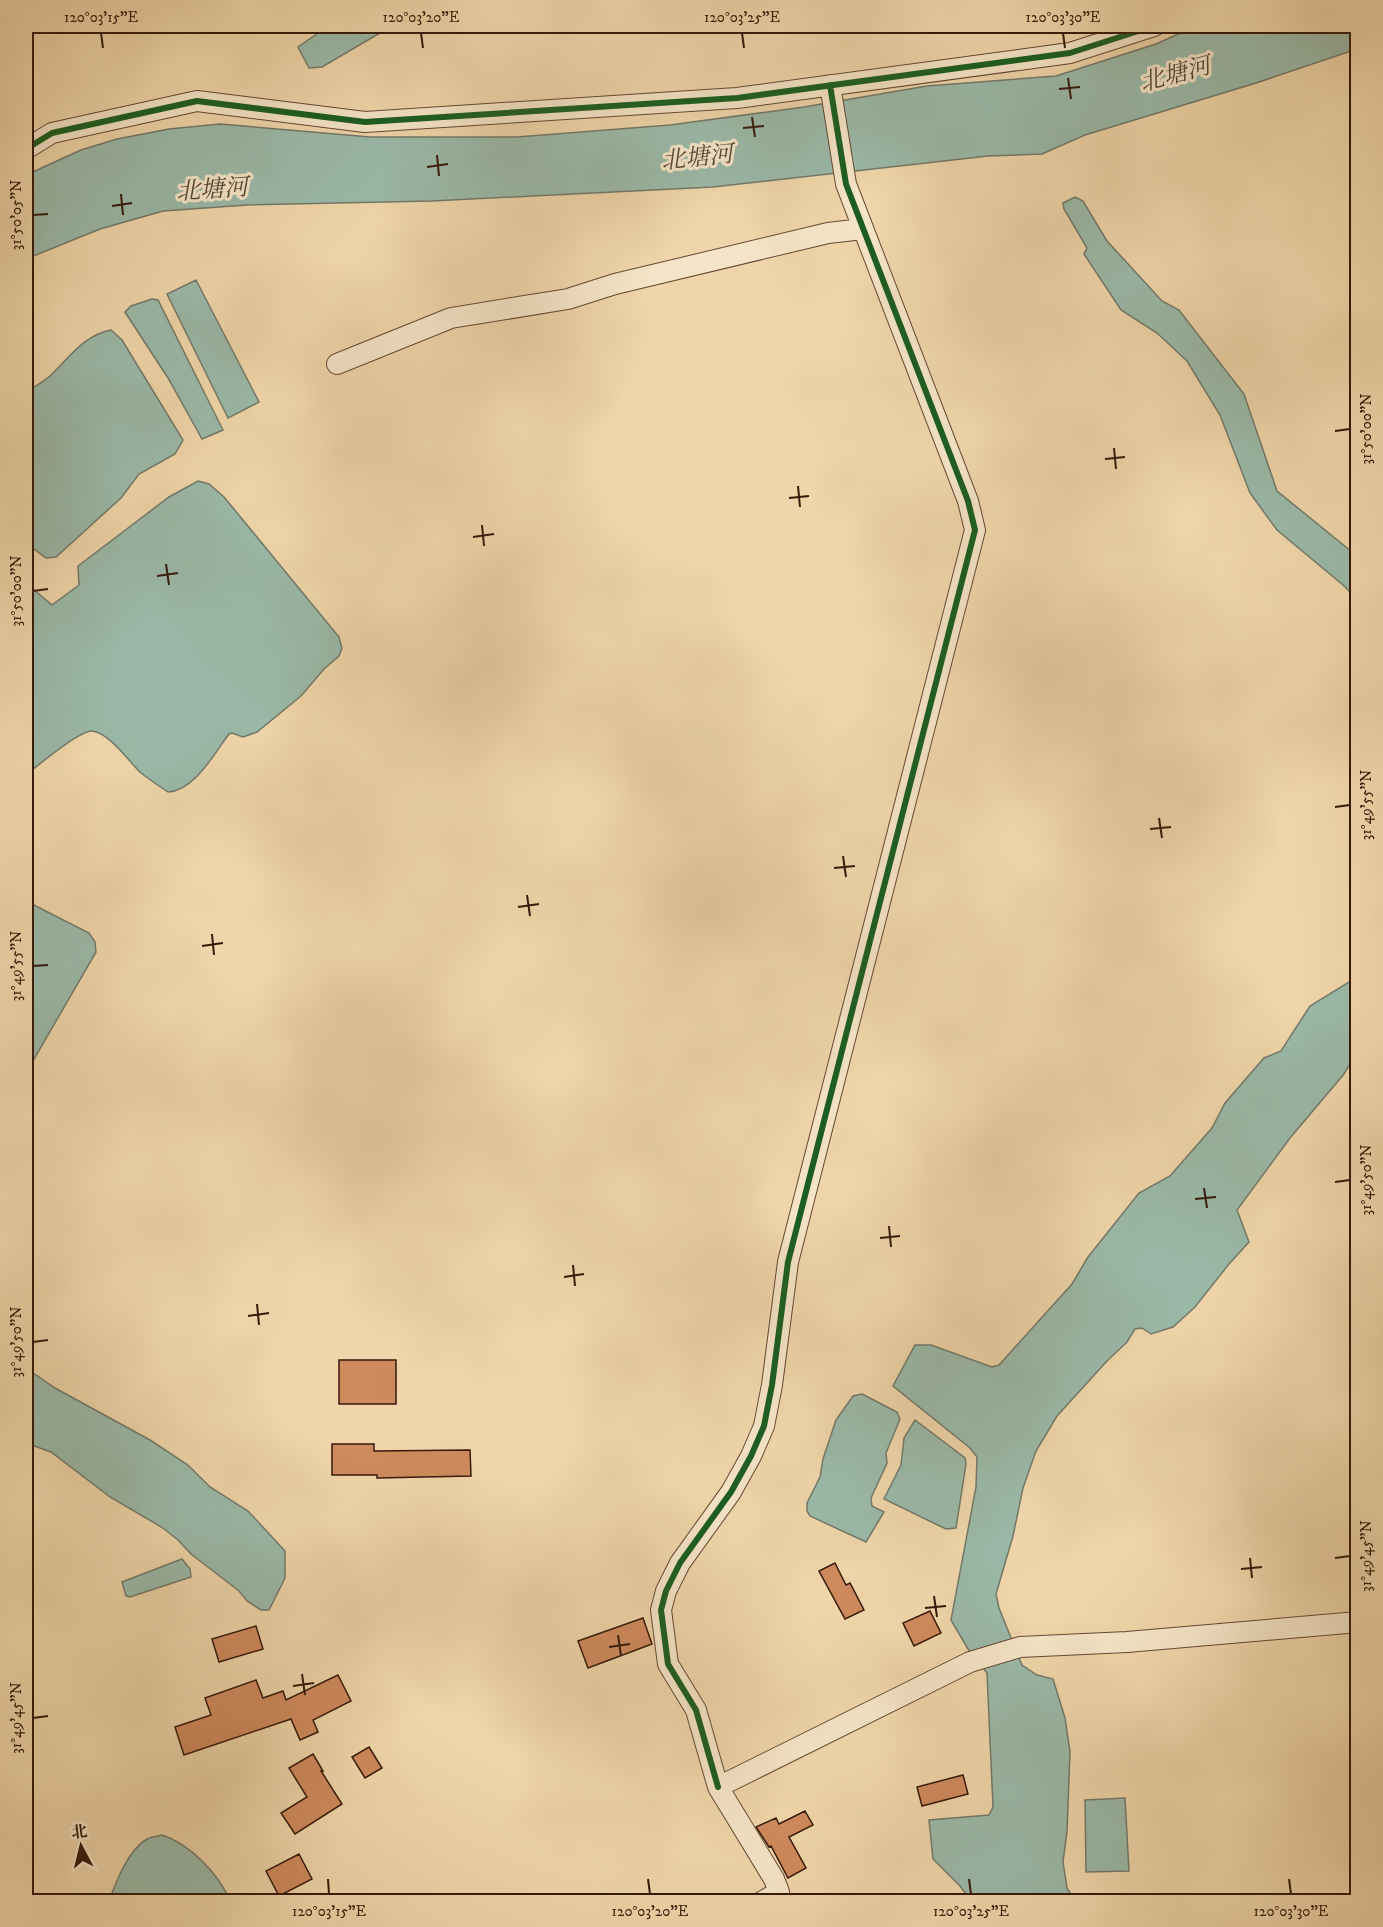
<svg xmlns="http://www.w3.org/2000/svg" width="1383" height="1927" viewBox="0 0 1383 1927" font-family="'IM FELL DW Pica','Noto Serif SC',serif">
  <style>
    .water { fill: #9ab9a8; stroke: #727969; stroke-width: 1.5 }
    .building { fill: #ce8a5d; stroke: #35190a; stroke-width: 1.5 }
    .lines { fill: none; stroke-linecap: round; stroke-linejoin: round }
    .minor-casing { stroke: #644832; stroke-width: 22 }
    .minor { stroke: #f5e4c7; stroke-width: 20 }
    .cycleway-casing { stroke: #f5e4c7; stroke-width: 10 }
    .cycleway { stroke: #1b5e20; stroke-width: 6 }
    .ticks { fill: none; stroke: #35190a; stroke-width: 2 }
    .labels { text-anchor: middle; stroke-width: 6; stroke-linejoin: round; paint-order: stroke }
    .water-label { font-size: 24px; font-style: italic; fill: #534939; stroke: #f5e4c7 }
    .neatline { fill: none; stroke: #35190a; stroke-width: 2 }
    .ticks-label { font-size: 15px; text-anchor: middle; fill: #35190a }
  </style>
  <rect width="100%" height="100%" fill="#efd5a9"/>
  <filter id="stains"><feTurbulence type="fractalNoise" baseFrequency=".00333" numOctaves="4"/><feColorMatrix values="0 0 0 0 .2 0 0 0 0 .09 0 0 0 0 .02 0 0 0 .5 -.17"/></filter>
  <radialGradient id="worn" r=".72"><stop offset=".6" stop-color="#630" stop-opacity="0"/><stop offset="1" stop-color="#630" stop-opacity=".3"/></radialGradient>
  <path class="water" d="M346,26H392L322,67L309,68L298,47L324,29L336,32Z
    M1196,26H1357V49L1256,83L1085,135L1042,154L988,156L713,187L432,201L247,205L163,211L100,229L26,259V175L81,150L117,139L169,129L220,124L370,137H517L670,125L804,107L927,86L1056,76L1156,44Z
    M1075,197L1083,201L1107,241L1162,301L1179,310L1244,394L1277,491L1357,556V599L1343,585L1277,530L1250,493L1220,415L1187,361L1157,333L1121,310L1084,254L1087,248L1064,209L1063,203Z
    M196,280L259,402L228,418L167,294Z
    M152,299L158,300L223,430L202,439L168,378L125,312L131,306Z
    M111,330L122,340L183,440L175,454L139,474L121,498L56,557L46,558L26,543V392C34,387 43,382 50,376C69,358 84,335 111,330Z
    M198,481L209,484L224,497L339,637L342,648L339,656L324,669L301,696L257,732L243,737L232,733L229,734C214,754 194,791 168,792C159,786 150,780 141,773C129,762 110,733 92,731C80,730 37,766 26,775V583L52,605L79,585L78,566L169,497Z
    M26,901L89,933L95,942L96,952L26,1073Z
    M1357,977V1052L1344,1074L1290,1138L1237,1210L1249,1242L1229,1264L1195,1307L1173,1327L1151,1334L1142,1328L1135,1329L1127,1342L1107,1361L1057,1416L1036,1451L1023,1488L1013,1536L996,1594L999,1608L1022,1665L1037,1675L1053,1679L1065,1718L1070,1752L1067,1831L1063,1862L1067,1888L1075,1901H971L960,1886L933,1859L929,1820L989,1815L993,1807L987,1673L968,1649L951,1620L976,1487L977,1457L970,1448L893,1386L915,1345H931L992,1367L999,1365L1072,1284L1088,1257L1139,1193L1170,1176L1212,1128L1225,1103L1264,1058L1281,1051L1310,1006Z
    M26,1368L55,1388L150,1440L188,1465L210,1487L248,1511L285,1551V1578L269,1610H261L247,1601L239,1591L191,1554L178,1540L163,1528L110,1497L51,1452L26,1443Z
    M862,1394L897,1412L900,1419L886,1453L887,1463L871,1498L872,1506L884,1512L866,1542L810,1516L807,1511V1503L820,1477L823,1459L836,1420L853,1396Z
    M915,1420L965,1458L966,1464L956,1528L946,1529L884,1499L901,1465L904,1438Z
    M182,1559L190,1569L191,1577L130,1597L126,1596L122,1582Z
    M1125,1798L1129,1871L1086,1872L1085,1800Z
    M162,1835C190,1844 219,1874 230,1901H109C116,1882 128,1850 147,1839C151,1837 157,1836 162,1835Z"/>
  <path class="building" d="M339,1360H396V1404H339Z
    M332,1444H374V1451L470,1450L471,1476L377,1478V1475H332Z
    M835,1563L846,1585L850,1583L864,1610L845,1619L819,1571Z
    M930,1611L941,1633L914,1646L903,1623Z
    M643,1618L652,1644L588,1668L578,1641Z
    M256,1626L263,1649L219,1662L212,1639Z
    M338,1675L351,1701L313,1720L318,1732L300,1740L291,1719L184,1755L175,1727L211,1715L205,1698L256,1680L263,1698L283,1691L286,1700Z
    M369,1747L382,1768L365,1778L352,1757Z
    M313,1754L323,1771H321L342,1804L295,1834L281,1813L307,1797L289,1768Z
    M963,1775L968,1794L922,1806L917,1787Z
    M805,1811L813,1825L789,1837L806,1868L788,1878L771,1846L769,1847L756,1827L776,1818L779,1824Z
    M299,1854L312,1879L279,1896L266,1871Z"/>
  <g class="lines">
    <g class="minor-casing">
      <path id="minor" d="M26,149L52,133L197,101L365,122L737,98L1070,53L1154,26
        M337,364L451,318L568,299L615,284L828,233L863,229
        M718,1787L696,1710L668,1664L661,1610L666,1591L680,1563L731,1492L751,1456L764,1426L772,1385L788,1262L975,530L968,501L846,184L830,85
        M761,1902L779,1892L774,1879L718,1787L970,1662L1020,1647L1127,1642L1358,1622"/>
    </g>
    <use href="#minor" class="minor"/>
    <g class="cycleway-casing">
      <path id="cycleway" d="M26,149L52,133L197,101L365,122L737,98L1070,53L1154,26
        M718,1787L696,1710L668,1664L661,1610L666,1591L680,1563L731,1492L751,1456L764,1426L772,1385L788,1262L975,530L968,501L846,184L830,85"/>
    </g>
    <use href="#cycleway" class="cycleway"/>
  </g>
  <path class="ticks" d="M101,33L103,48M421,33L423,48M742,33L744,48M1063,33L1065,48M1068,78L1071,99M1059,89L1080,87M752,117L755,137M743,128L764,126M437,155L439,176M427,167L448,164M121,194L123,215M112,206L132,203M33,215L48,214M1335,431L1350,429M1114,448L1116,469M1105,459L1125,457M798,486L800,507M789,498L809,496M482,525L484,546M473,537L494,534M166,564L169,585M157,576L178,573M33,591L48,589M1335,807L1350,805M1159,818L1162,838M1150,829L1171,827M843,856L846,877M834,868L855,866M527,895L530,916M518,907L539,904M212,934L214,955M202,946L223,943M33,966L48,965M1335,1182L1350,1180M1204,1188L1207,1208M1195,1199L1216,1197M889,1226L891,1247M880,1238L900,1236M573,1265L575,1286M564,1277L584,1274M257,1304L259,1325M248,1316L269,1313M33,1342L48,1340M1250,1558L1252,1578M1335,1558L1350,1556M1241,1569L1262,1567M934,1596L937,1617M925,1608L946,1606M618,1635L621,1656M609,1647L630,1644M302,1674L305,1695M293,1686L314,1683M33,1718L48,1716M328,1879L329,1894M648,1879L650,1894M969,1879L971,1894M1289,1879L1291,1894"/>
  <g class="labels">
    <g class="water-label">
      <text transform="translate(1175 74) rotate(-15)" y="8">北塘河</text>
      <text transform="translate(697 157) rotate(-6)" y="8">北塘河</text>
      <text transform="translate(212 189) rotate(-4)" y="8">北塘河</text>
    </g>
  </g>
  <rect width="1383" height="1927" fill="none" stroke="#efd5a9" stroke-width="66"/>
  <g transform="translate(81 1846) rotate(353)" stroke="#f5e4c7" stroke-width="4.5" paint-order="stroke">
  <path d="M0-4.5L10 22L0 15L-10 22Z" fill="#35190a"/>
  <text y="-9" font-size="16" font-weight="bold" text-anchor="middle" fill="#35190a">北</text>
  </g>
  <rect x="33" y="33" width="1317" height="1861" class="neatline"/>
  <g class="ticks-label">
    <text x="101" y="22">120°03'15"E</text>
    <text x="421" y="22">120°03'20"E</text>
    <text x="742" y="22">120°03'25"E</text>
    <text x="1063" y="22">120°03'30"E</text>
    <text transform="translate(16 215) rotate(-90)" y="5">31°50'05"N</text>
    <text transform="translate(1366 429) rotate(-90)" y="5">31°50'00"N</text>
    <text transform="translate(16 591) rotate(-90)" y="5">31°50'00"N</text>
    <text transform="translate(1366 805) rotate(-90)" y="5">31°49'55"N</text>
    <text transform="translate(16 966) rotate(-90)" y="5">31°49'55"N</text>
    <text transform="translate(1366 1180) rotate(-90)" y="5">31°49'50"N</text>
    <text transform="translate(16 1342) rotate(-90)" y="5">31°49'50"N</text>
    <text transform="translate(1366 1556) rotate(-90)" y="5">31°49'45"N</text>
    <text transform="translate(16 1718) rotate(-90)" y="5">31°49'45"N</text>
    <text x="329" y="1916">120°03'15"E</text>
    <text x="650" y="1916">120°03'20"E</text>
    <text x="971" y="1916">120°03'25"E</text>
    <text x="1291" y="1916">120°03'30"E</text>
  </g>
  <rect width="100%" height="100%" filter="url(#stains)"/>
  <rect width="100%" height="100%" fill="url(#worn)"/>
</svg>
